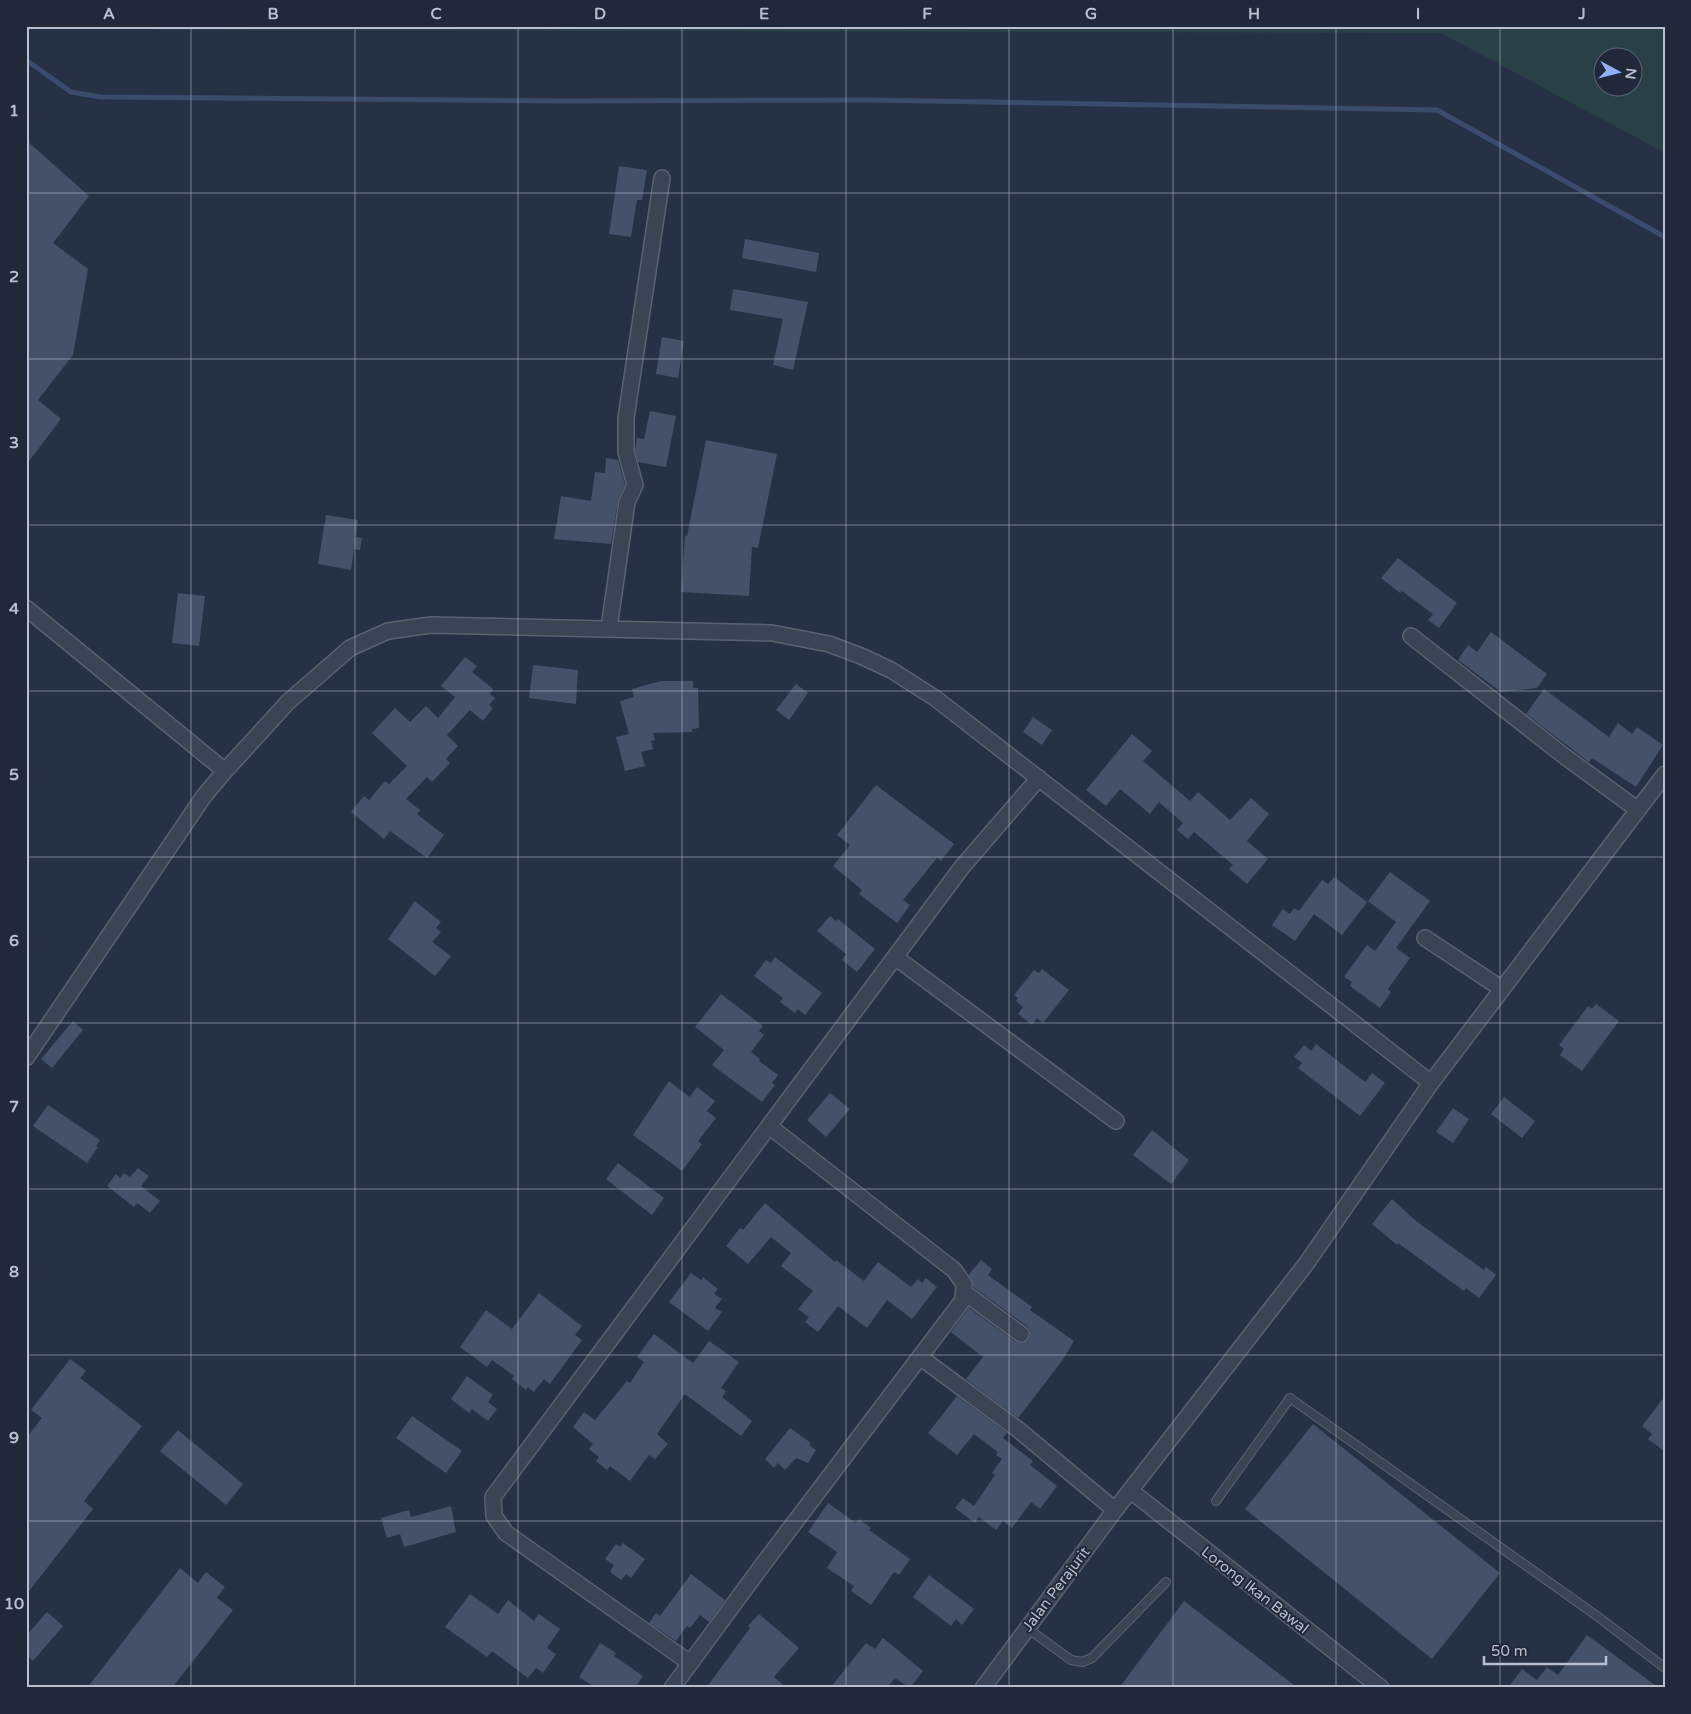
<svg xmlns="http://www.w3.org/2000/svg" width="1691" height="1714" viewBox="0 0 1691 1714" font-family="'Varela Round',sans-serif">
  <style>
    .green { fill: #294046; fill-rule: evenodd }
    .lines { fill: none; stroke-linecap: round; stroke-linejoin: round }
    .stream { stroke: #3a4b6d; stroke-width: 5 }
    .building { fill: #455168 }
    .service-casing { stroke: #5a6172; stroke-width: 10 }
    .minor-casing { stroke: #5a6172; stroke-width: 18 }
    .service { stroke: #3b4455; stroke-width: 8 }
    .minor { stroke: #3b4455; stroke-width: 15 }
    .grid { fill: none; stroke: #b9bfce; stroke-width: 1; stroke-opacity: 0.55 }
    .labels { text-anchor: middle; stroke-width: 4; stroke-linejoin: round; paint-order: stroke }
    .street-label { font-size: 15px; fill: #b9bfce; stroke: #20283a }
    .neatline { fill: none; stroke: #b9bfce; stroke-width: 2 }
    .grid-label { font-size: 16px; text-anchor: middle; font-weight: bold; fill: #b9bfce }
  </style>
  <rect width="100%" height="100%" fill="#273145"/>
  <path class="green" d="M138,26H1665V153L1441,33L162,30ZM1604,58H1634V88H1604Z"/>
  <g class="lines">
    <path class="stream" d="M26,60L71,92L101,97L564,101L871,100L1437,110L1665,237"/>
  </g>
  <path class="building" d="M26,140L89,196L53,243L88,269L73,355L38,400L61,419L26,465Z
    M619,166L647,170L642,200H637L631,237L609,234Z
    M745,239L819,253L816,272L742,258Z
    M733,289L808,302L793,370L773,365L783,319L730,310Z
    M662,337L684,341L678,378L656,374Z
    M650,411L676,416L666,467L638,462L635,451L637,438L644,439Z
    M706,440L777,454L758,548L752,547L749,596L681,592L685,535L687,536Z
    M606,458L618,460L625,484L618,500L611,544L554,539L561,496L591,501L595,472L605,473Z
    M326,515L358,520L356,537L362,538L360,550L354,549L351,570L318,564Z
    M1398,558L1457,603L1439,628L1428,620L1433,614L1402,591L1400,593L1381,578Z
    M178,593L205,596L199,646L172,643Z
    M1491,632L1547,674L1537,688L1501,692L1458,660L1468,645L1477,652Z
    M465,657L477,666L472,672L493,689L490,694L495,698L489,705L493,708L483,721L470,710L447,735L458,746L446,759L450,763L432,782L427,777L406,799L420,810L417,814L444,835L427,858L390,831L384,839L351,812L364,796L369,800L385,781L389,784L407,766L372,733L395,708L410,722L426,706L438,718L455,697L441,686Z
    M533,665L578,670L576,704L529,698Z
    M661,681H693V688H698L699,728L692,729V732L653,733L655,740L651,741L653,749L641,752L645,766L625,771L616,737L629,734L620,701L634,697L632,689Z
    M796,684L808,693L789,720L776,710Z
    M1544,689L1609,737L1618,723L1632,734L1637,727L1663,745L1636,787L1592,758L1589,762L1526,714Z
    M1033,717L1052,730L1042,745L1023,732Z
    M1132,734L1152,751L1143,761L1190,801L1198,792L1230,820L1251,798L1269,814L1247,841L1268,859L1247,884L1229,869L1233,865L1194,832L1188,839L1177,830L1183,823L1159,802L1150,814L1120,789L1106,806L1086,790Z
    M876,785L954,844L941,861L937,858L903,900L910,905L897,923L859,894L862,890L833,866L850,845L837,835Z
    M1390,872L1430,901L1396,948L1410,958L1388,989L1391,992L1380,1008L1350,986L1352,982L1344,977L1367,945L1375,951L1396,922L1368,901Z
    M1334,877L1367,902L1342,935L1314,914L1295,941L1272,925L1283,909L1290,914L1294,908L1299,911L1322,880L1328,884Z
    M415,901L441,922L436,928L441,932L432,942L451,956L435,976L388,939Z
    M830,916L836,921L838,919L875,949L857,972L842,960L846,954L817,931Z
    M775,957L822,993L805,1015L798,1009L795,1013L780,1002L783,998L754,976L766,960L771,963Z
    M1042,969L1069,990L1043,1023L1037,1018L1032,1025L1018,1014L1023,1007L1016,1001L1018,998L1014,995L1034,970L1039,973Z
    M721,994L763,1026L759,1031L764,1035L751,1052L760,1059L759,1061L778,1075L772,1083L775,1085L762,1102L712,1065L724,1050L695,1027Z
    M1596,1004L1619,1021L1582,1071L1560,1055L1564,1049L1559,1045L1588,1006L1592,1009Z
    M73,1021L83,1030L52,1068L41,1059Z
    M1316,1044L1365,1082L1372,1073L1385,1083L1360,1116L1298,1068L1302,1063L1294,1057L1304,1045L1311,1051Z
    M669,1081L690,1097L697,1087L715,1101L707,1111L716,1118L698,1141L702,1144L682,1171L633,1135Z
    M830,1093L850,1109L826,1137L807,1120Z
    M1504,1097L1535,1121L1522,1138L1491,1114Z
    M48,1105L100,1140L96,1146L98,1147L87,1163L33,1126Z
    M1453,1108L1469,1119L1453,1143L1436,1132Z
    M1152,1130L1189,1160L1171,1184L1133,1155Z
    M618,1163L664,1198L652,1215L606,1179Z
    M138,1168L149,1176L141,1186L160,1201L150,1213L137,1203L134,1207L107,1186L116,1174L120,1178L124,1173L130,1177Z
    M1392,1199L1416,1221L1484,1270L1486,1267L1496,1275L1479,1298L1466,1288L1464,1291L1398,1243L1397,1245L1372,1224Z
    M765,1203L835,1262L836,1260L864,1281L878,1262L911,1287L918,1279L922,1283L926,1278L937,1287L912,1319L887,1300L867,1328L838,1306L818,1332L805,1322L809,1317L798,1309L813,1291L781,1266L791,1253L771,1237L748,1264L726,1246L740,1228L743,1230Z
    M981,1260L992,1269L988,1275L1032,1307L1030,1310L1074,1341L1062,1361L1018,1418L966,1379L983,1357L951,1332L969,1308L1016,1342L1024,1343L1029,1339L1030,1331L1027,1326L973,1287L969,1274Z
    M691,1273L701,1280L703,1277L718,1289L714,1294L722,1299L715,1308L722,1312L708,1331L669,1302Z
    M539,1293L582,1326L575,1335L582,1340L550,1384L544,1379L534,1392L528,1387L526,1390L512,1379L514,1376L492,1360L487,1367L460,1347L486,1310L512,1329Z
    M654,1334L693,1363L709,1341L739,1362L721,1388L726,1391L722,1397L752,1421L741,1436L685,1394L657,1434L668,1444L655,1459L649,1455L630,1481L610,1466L607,1470L596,1461L599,1457L589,1449L593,1444L573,1427L584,1412L595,1420L627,1381L630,1383L644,1362L637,1357Z
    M70,1359L86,1371L80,1378L142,1426L84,1501L93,1509L26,1595V1438L42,1418L31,1410Z
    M467,1376L493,1395L488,1402L497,1409L488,1421L472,1409L469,1413L451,1399Z
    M957,1396L1007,1433L1003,1438L1033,1461L1030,1465L1057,1486L1040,1509L1031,1502L1012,1528L1003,1521L996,1530L979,1517L975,1523L955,1508L963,1498L974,1506L995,1475L992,1473L1002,1459L996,1455L998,1452L974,1434L957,1455L928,1433Z
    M1665,1396V1452L1648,1439L1652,1434L1642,1426Z
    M412,1416L462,1451L446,1473L396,1438Z
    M1313,1424L1500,1573L1432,1659L1245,1509Z
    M790,1428L811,1443L809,1445L816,1450L808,1463L796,1458L785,1470L778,1463L774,1468L765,1459Z
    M178,1430L243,1484L226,1505L160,1451Z
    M828,1503L856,1523L859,1519L871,1528L869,1530L910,1559L899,1575L894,1572L871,1605L851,1591L854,1586L827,1568L837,1552L808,1532Z
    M451,1506L456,1532L404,1547L400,1534L387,1538L381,1518L409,1510L411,1517Z
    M623,1543L645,1559L631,1578L626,1574L621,1580L610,1572L614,1565L605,1559L616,1544L620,1547Z
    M180,1568L198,1583L206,1572L225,1587L217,1598L233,1610L172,1688H87Z
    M691,1574L725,1600L709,1622L700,1615L690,1628L687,1626L676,1641L649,1623L656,1613L660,1616Z
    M929,1575L974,1609L962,1625L956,1619L951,1626L913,1597Z
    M470,1594L498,1614L508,1600L534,1621L539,1614L560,1629L547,1648L556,1654L543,1673L536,1668L528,1678L492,1651L487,1657L445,1627Z
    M1184,1601L1298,1688H1119Z
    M47,1612L63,1626L33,1661L26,1655V1636Z
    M759,1614L799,1648L774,1677L787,1688H706L750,1628L748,1626Z
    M1587,1635L1659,1688H1508L1522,1669L1537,1680L1547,1667L1558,1675Z
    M883,1638L923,1671L910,1688L895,1678L887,1688H830L866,1643L875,1649Z
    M600,1643L616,1653L614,1656L643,1676L635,1688H596L579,1677Z"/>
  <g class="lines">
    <g class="service-casing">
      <path id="service" d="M1216,1501L1290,1398L1597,1616L1665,1668
        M1027,1628L1071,1660L1082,1662L1092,1658L1166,1582"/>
    </g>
    <g class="minor-casing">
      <path id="minor" d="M26,608L225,771
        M609,628L627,502L635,485L626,452V418L662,178
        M1411,636L1563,755L1638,810
        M1425,938L1502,989
        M895,957L1116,1121
        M26,1058L204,796L225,771L288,702L350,648L388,631L431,625L772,633L829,644L861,656L891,670L935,698L1431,1083
        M965,1293L1021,1334
        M920,1357L1020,1431L1115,1510
        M1131,1491L1381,1688
        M690,1663L506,1533L494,1516L493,1497L769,1126
        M672,1688L761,1567L963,1300L964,1284L954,1270L769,1126L962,867L1039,778
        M983,1688L1115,1510L1306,1264L1431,1083L1665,774"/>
    </g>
    <use href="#service" class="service"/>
    <use href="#minor" class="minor"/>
  </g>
  <path class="grid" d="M191,26V1688M355,26V1688M518,26V1688M682,26V1688M846,26V1688M1009,26V1688M1173,26V1688M1336,26V1688M1500,26V1688M26,193H1665M26,359H1665M26,525H1665M26,691H1665M26,857H1665M26,1023H1665M26,1189H1665M26,1355H1665M26,1521H1665"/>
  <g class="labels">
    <g class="street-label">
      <text transform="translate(1056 1589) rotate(-53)" y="5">Jalan Perajurit</text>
      <text transform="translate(1255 1590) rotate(38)" y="5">Lorong Ikan Bawal</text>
    </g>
  </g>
  <rect width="1691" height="1714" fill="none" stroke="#20283a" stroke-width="55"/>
  <g transform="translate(1618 72) rotate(97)"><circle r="24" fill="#20283a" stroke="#5d6475"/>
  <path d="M0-4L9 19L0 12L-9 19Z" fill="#90b0fd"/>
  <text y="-8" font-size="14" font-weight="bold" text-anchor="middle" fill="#b9bfce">N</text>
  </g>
  <path d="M1484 1656v8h122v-8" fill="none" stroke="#b9bfce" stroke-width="2.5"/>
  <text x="1491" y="1656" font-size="15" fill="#b9bfce" stroke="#20283a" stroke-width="4" paint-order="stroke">50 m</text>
  <rect x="28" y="28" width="1636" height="1658" class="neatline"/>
  <g class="grid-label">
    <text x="109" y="19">A</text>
    <text x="273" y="19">B</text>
    <text x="436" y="19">C</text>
    <text x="600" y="19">D</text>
    <text x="764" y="19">E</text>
    <text x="927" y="19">F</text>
    <text x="1091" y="19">G</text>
    <text x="1254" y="19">H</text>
    <text x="1418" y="19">I</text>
    <text x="1582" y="19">J</text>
    <text x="14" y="116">1</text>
    <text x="14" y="282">2</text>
    <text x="14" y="448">3</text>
    <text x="14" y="614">4</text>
    <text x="14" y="780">5</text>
    <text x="14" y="946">6</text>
    <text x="14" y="1112">7</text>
    <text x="14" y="1277">8</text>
    <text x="14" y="1443">9</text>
    <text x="14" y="1609">10</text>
  </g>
</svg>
